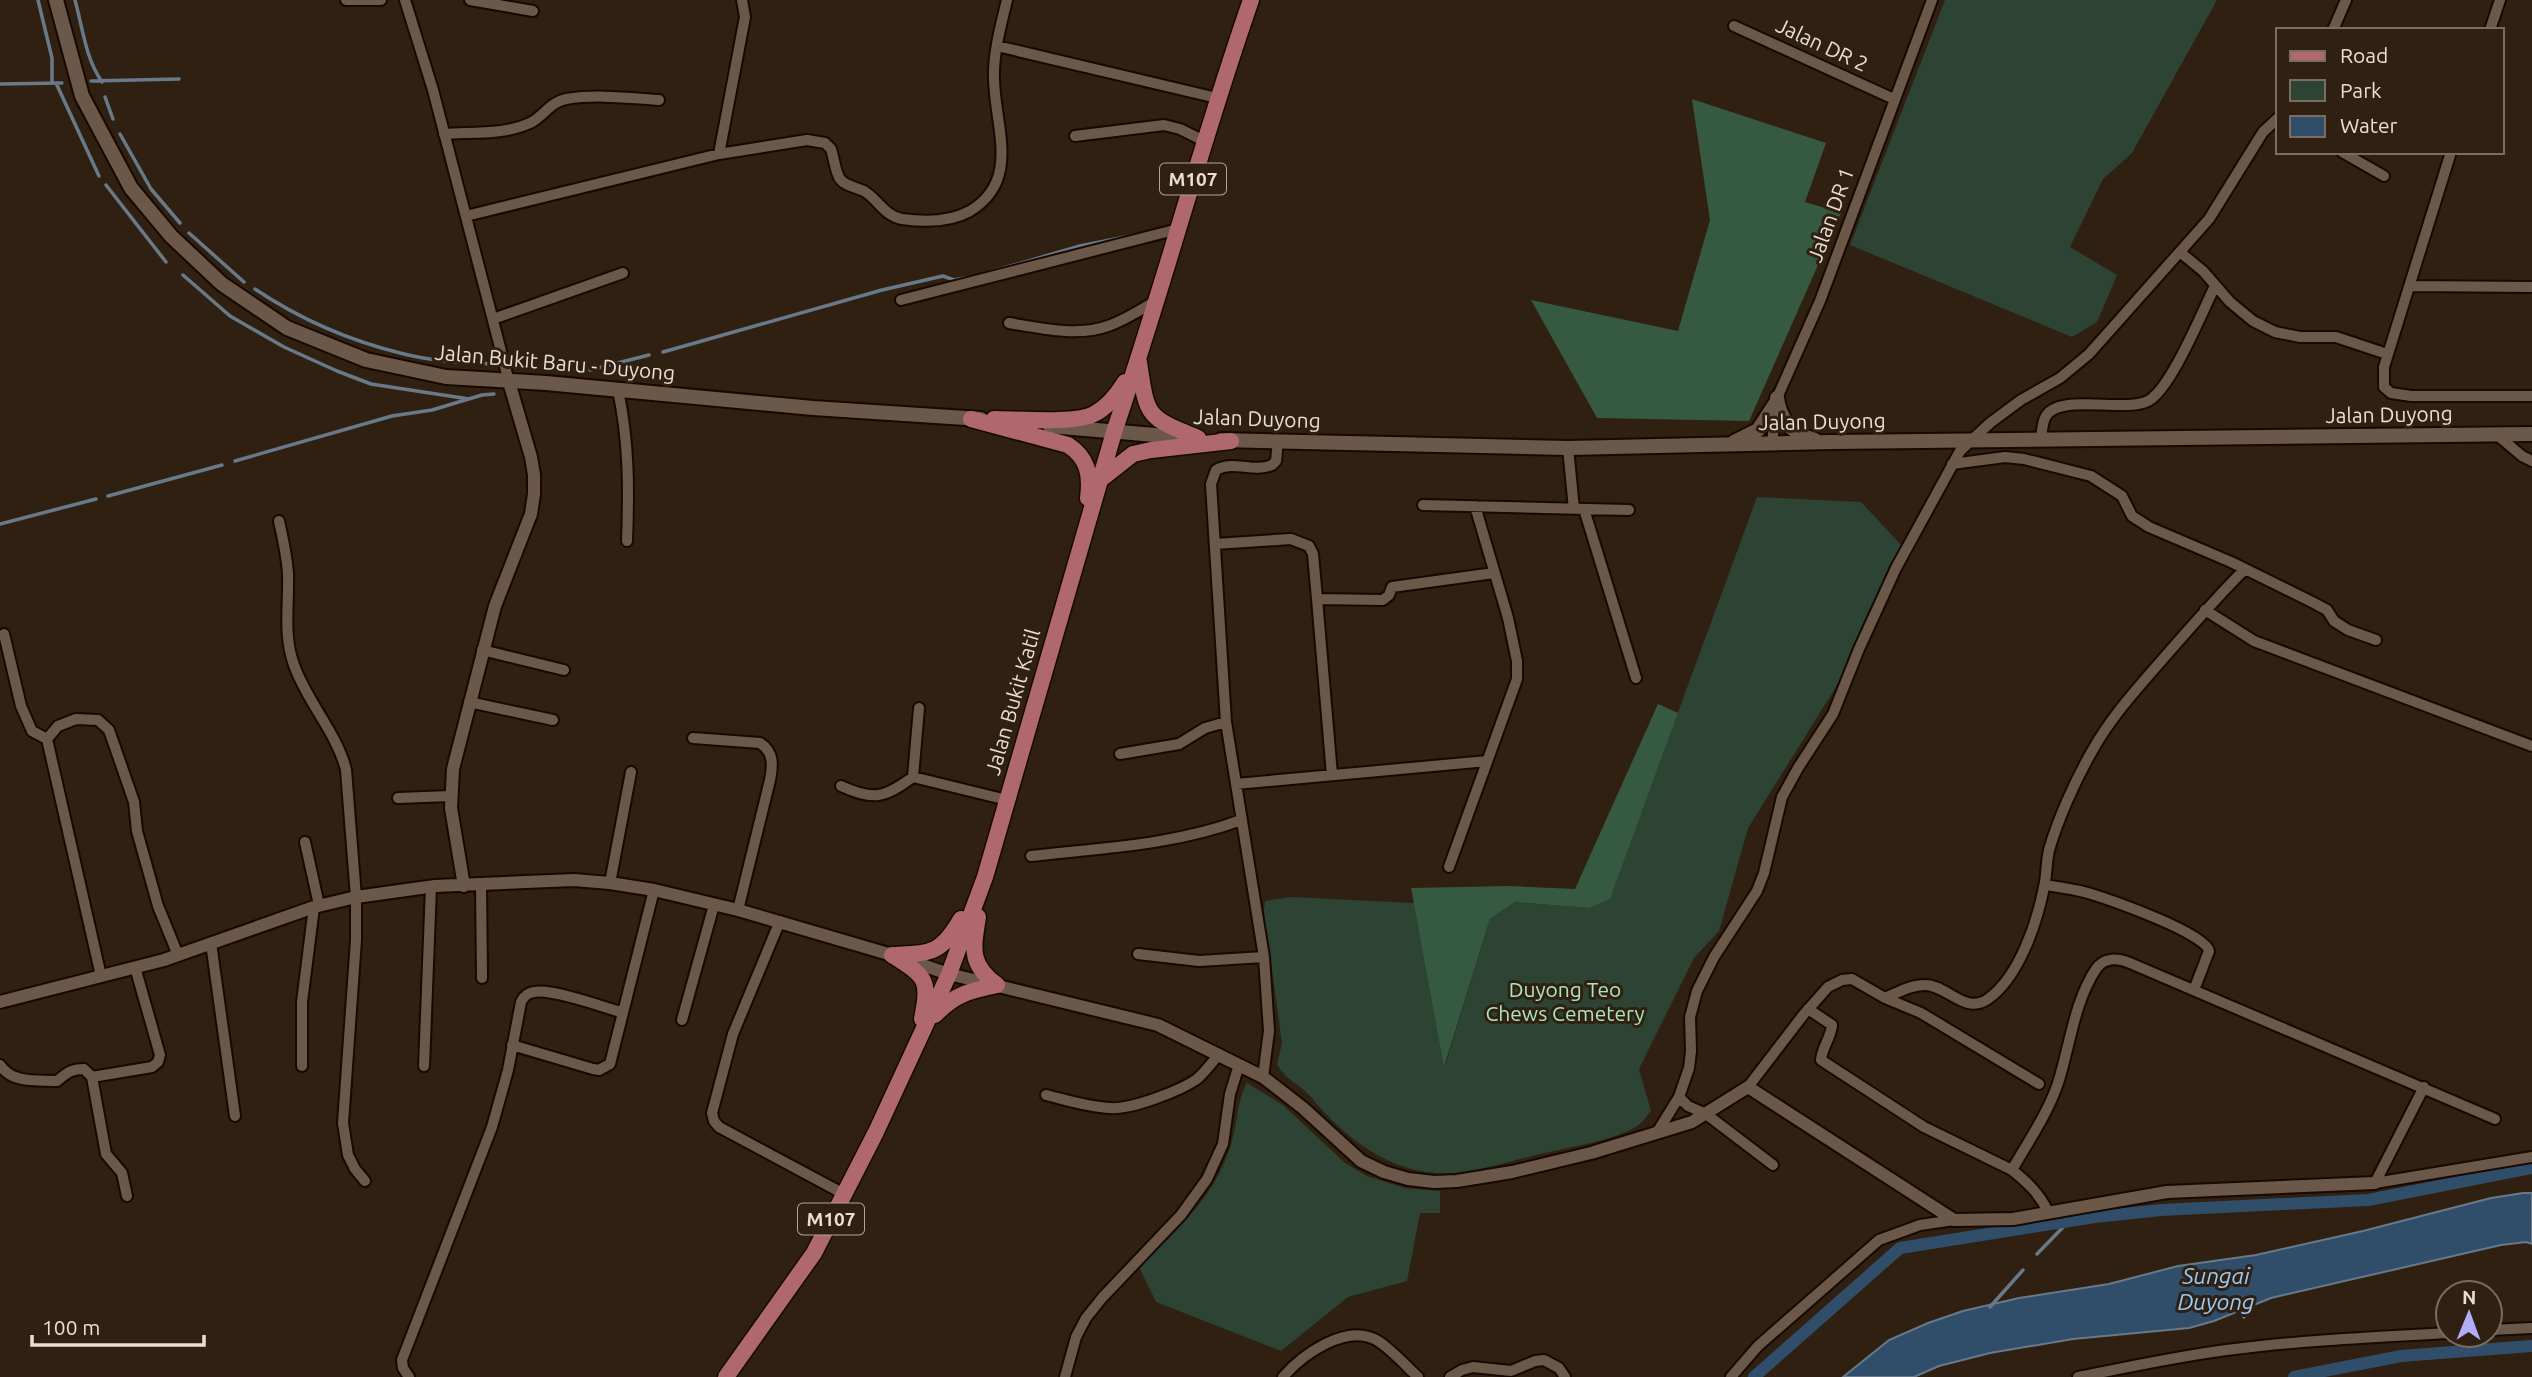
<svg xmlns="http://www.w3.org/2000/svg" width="2532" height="1377" viewBox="0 0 2532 1377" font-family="Ubuntu,sans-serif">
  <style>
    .green { fill: #2d4333 }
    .forest { fill: #365941 }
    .water { fill: #304e69; stroke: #687989; stroke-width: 2 }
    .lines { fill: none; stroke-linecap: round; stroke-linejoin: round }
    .stream { stroke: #687989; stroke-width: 3.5 }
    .canal { stroke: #304e69; stroke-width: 12 }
    .minor-casing { stroke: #170901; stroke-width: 14 }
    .tertiary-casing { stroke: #170901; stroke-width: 16 }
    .secondary-casing { stroke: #170901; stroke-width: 18 }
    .primary-casing { stroke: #170901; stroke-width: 19 }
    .minor { stroke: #6b5849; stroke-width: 10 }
    .tertiary { stroke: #6b5849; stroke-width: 12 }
    .secondary { stroke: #6b5849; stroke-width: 14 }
    .primary { stroke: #ae686e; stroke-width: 16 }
    .labels { text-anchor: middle; stroke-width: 6; stroke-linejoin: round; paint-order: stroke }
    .shield { fill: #302012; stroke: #b2a49a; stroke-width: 2 }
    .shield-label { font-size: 19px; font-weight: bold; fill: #e9ddd4 }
    .street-label { font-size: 21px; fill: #e9ddd4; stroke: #302012 }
    .park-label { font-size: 21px; fill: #a9e7bb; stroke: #302012 }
    .water-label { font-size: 23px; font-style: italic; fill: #96cbfb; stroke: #302012 }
  </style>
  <rect width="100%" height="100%" fill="#302012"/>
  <path class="green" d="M1945,0H2217L2132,153L2103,179L2070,247L2117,275L2097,322L2072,337L1850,245Z
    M1757,497L1861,502L1904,548L1836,687L1748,828L1719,931L1694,958L1639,1069L1651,1111C1647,1116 1642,1123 1637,1126C1612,1141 1578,1145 1550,1152C1520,1158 1486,1170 1456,1173C1396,1178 1347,1141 1311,1097C1300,1084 1285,1080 1277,1064L1282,1043L1264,912L1265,901L1291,897L1414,903L1445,1066L1490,919L1515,902L1589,908L1610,898Z
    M1247,1083L1283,1105L1345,1163L1367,1176L1405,1188L1440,1191V1213H1420L1407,1281L1348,1297L1281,1351L1156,1302L1139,1267C1177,1231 1218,1193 1232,1141C1238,1120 1236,1104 1247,1083Z"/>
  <path class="forest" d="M1692,99L1826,143L1805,202L1841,213L1749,421L1597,418L1531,300L1678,331L1710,220Z
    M1658,704L1678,713L1610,899L1589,908L1515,902L1490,919L1444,1067L1411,888L1510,886L1575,889Z"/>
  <path class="water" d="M2523,1193H2532V1244L2526,1242L2501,1245L2271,1298L2214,1321L2189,1328L2073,1339L1990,1353L1939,1366L1914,1377H1843L1889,1340L1928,1323L1963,1311L2019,1298L2109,1284L2178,1266L2256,1255L2363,1231L2491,1198Z"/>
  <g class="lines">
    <path class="stream" d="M38,0L52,58V83
      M75,0C83,29 85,57 102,82
      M91,81L179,79
      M56,83L99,176
      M0,84L62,83
      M105,97L113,119
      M120,134L151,189L180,223
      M106,185L166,262
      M189,233L244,282
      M983,274L1080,246L1135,235
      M183,275L230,316L284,347L337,371L371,384L469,399
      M255,289C301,320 350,341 404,354C431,361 462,362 490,364
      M663,352L882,290L943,276L954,280L976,276
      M590,370L649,355
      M235,461L392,416L432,410L482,395L494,394
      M108,496L222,465
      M0,524L96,499
      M2037,1254L2069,1221
      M2239,1306L2244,1317
      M1990,1307L2023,1270"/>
    <path class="canal" d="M1754,1377L1900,1248L2095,1217L2161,1210L2368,1200L2532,1168
      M2294,1377L2401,1356L2532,1346"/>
    <g class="minor-casing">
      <path id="minor" d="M346,0H381
        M405,0L433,90L509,382
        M470,0L533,11
        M1734,26L1894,99
        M2333,30L2346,0
        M2490,30L2500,0
        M997,46L1217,98
        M444,134C472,132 504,135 530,123C543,117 550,102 566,99C596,94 629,98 659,100
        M1075,136L1164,125L1180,129L1204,141
        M2342,152L2384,176
        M2451,152L2384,367V387L2391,393L2411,396H2532
        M719,154L745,17L742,0
        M466,216L719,154L807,140L825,143L831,149C834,158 835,171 840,179C845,186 856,187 864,191C878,199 884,216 902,219C923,222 950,222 970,211C1021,180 995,128 994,79C993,53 1001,25 1007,0
        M2181,253L2203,271L2230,302L2253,321L2275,332L2300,337H2336L2387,354
        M2410,286L2532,287
        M901,300L1178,229
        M493,319L623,273
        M1009,323C1039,328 1078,337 1108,326C1125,320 1141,310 1157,300
        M618,390C629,442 629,488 627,541
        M2496,434L2522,456L2532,461
        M2041,439C2042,433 2042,424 2045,418C2056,392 2124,413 2148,401C2171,389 2202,312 2215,286
        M1772,444L1777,398L1820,301L1932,0
        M1568,448L1574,509
        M1952,464L2005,457L2024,459L2091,476L2122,496L2132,516L2149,527L2231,562L2312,602L2327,610L2334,621L2348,630L2376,640
        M1423,505L1629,510
        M1584,509L1636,678
        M279,521C283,539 287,556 288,574C289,605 283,635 294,665C307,702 337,733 346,770L356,897V940L343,1123L348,1155L355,1169L365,1181
        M1215,544L1291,539L1309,546L1313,554L1317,599L1332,775
        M1317,599L1383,600L1389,595L1392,587L1494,573
        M2205,610L2254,641L2532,746
        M4,634L21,706L32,731L47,739L101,976
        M482,650L564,670
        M469,702L553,720
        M919,708L913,777L1007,800
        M693,738L760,743C774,752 773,765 770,780L738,910
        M47,739L58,726L76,719L98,720L109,730L134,802L137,831L158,906L178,955
        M1120,754L1179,744L1205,728L1226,722
        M1236,784L1487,761
        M841,786C874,801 884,798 913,777
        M398,798L451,796
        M305,842L319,905
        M1031,856C1101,848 1175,845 1241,820
        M1449,867L1517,679V661L1508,618L1475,506
        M610,883L631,772
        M481,884L482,978
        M2045,885C2059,887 2074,889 2088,893C2108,899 2206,933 2209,951L2194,990
        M780,921L733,1034L712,1113L714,1121L719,1127L844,1194
        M211,943L235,1116
        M1138,954L1199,961L1264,957
        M1885,998C1897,993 1910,985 1925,985C1947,985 1965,1015 1988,999C2019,977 2037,923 2044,887C2047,875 2046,863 2049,850C2058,819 2075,781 2091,753C2110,718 2136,690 2162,660C2189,629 2215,599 2244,570
        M1808,1009L1832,1025C1831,1038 1822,1047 1821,1060L1924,1127L2012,1170
        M682,1020L714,905
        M512,1045L593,1069L599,1070L610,1064L654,890
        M0,1065C13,1084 37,1080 57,1081C67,1073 71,1069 84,1069L92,1077L106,1154L122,1173L127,1196
        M302,1066V1002L314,907
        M424,1066L431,887
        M92,1077L152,1067L158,1062L160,1055L135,967
        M1263,1077L1269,1031L1264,957L1226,722L1211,484L1216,470C1234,460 1253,473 1272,465L1276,461L1278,441
        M1748,1087L1804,1014L1828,987L1842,980L1852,979L1885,998L1921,1013L2039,1084
        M1046,1095C1066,1100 1088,1107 1110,1108C1130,1110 1180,1091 1197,1079C1205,1072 1212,1063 1219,1054
        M1679,1097L1688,1106L1706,1114L1773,1165
        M1658,1131L1679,1097L1689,1068L1691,1051L1690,1017L1697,991L1714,957L1757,891L1764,873L1782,797L1798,768L1833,714L1859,649L1896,568L1960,451L1990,423L2021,400L2060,378L2089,354L2209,219L2263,132L2278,118
        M2375,1183L2532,1157
        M2375,1183L2424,1087
        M2048,1212C2040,1194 2027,1182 2012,1170C2028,1142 2048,1113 2058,1083C2070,1046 2074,1002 2096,969C2104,957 2118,958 2130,963L2495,1119
        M2490,1330L2532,1328
        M409,1377L403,1368L402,1360L492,1127L508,1070L521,1002C524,996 527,993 534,992C551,988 604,1007 623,1013
        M1065,1377L1076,1337L1086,1318L1102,1298L1181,1215L1207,1179L1223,1144L1230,1094L1239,1065
        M1283,1377C1302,1355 1347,1322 1378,1341C1392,1350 1405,1365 1418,1377
        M1450,1377L1462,1370L1473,1367L1511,1371L1535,1361L1544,1360L1559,1368L1565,1377
        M1731,1377L1758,1346L1879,1240L1920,1225L1954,1220
        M2078,1377C2130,1367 2182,1355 2235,1349C2306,1340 2377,1337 2448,1333"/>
    </g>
    <g class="tertiary-casing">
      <path id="tertiary" d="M464,886L451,808L453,769L495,606L531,514L534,494V475L531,457L509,382
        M0,1002L164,960L314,907L356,897L435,886L574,880L610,883L654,890L738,910L892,955L949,974L1158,1025L1263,1077L1303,1108L1361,1161L1384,1172L1408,1179L1434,1182L1457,1181L1512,1172L1591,1153L1692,1122L1748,1087L1954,1220L2013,1219L2167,1192L2375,1183"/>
    </g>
    <g class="secondary-casing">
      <path id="secondary" d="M56,0L82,96L131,188L171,236L222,284L287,328L366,360L446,377L546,383L813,408L981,419
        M1777,398C1780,421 1793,434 1815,440
        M1050,426L1190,438
        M1221,440L1568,448L1831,442L2532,434
        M1734,442L1758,430L1775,404"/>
    </g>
    <g class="primary-casing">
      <path id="primary" d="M1139,362C1147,417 1146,417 1198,438
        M971,419L1068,445C1088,458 1091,475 1088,498
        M994,419C1018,419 1075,424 1094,414C1108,407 1117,395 1125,382
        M1100,480L1133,454L1151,450L1231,441
        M978,917C973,949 969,964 997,985
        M892,955C931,953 940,955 961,919
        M892,955C926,977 930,978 922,1019
        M935,1015C955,994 969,991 997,985
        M726,1377L814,1253L876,1132L949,974L985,877L1114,432C1163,289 1201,143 1251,0"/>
    </g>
    <use href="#minor" class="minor"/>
    <use href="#tertiary" class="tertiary"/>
    <use href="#secondary" class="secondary"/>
    <use href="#primary" class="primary"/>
  </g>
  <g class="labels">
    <g class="shield">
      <rect x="1160" y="163.5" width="66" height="31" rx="5"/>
      <rect x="798" y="1203.5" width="66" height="31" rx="5"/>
    </g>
    <g class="shield-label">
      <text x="1193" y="186">M107</text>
      <text x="831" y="1226">M107</text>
    </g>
    <g class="street-label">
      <text transform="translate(1822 45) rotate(25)" y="7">Jalan DR 2</text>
      <text transform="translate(1831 215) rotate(-70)" y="7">Jalan DR 1</text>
      <text transform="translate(555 363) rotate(5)" y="7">Jalan Bukit Baru - Duyong</text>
      <text transform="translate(2389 415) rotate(-1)" y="7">Jalan Duyong</text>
      <text transform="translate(1257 419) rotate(2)" y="7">Jalan Duyong</text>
      <text transform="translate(1822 422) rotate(-1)" y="7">Jalan Duyong</text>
      <text transform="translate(1013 702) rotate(-74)" y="7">Jalan Bukit Katil</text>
    </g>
    <g class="park-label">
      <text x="1565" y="997">Duyong Teo<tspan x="1565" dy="24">Chews Cemetery</tspan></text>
    </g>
    <g class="water-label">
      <text x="2216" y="1284">Sungai<tspan x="2216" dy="26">Duyong</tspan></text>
    </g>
  </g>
  <rect x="2276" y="28" width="228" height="126" fill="#302012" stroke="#7a6c60" stroke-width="2"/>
  <rect x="2290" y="51" width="35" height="10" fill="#ae686e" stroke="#7a6c60" stroke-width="2"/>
  <text x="2340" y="63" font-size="21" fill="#e9ddd4">Road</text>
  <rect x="2290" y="80" width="35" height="21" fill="#2d4333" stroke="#7a6c60" stroke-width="2"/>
  <text x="2340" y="98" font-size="21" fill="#e9ddd4">Park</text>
  <rect x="2290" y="116" width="35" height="21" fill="#304e69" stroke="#7a6c60" stroke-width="2"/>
  <text x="2340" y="133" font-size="21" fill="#e9ddd4">Water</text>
  <g transform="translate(2469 1314) rotate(1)"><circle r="33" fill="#302012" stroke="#7a6c60" stroke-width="2"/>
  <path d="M0-5L12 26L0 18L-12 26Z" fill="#b2adf9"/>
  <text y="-10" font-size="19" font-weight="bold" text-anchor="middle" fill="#e9ddd4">N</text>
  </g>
  <path d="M32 1335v10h172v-10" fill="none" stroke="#e9ddd4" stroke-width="3.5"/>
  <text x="42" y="1335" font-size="21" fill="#e9ddd4" stroke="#302012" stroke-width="5" paint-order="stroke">100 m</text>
</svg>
